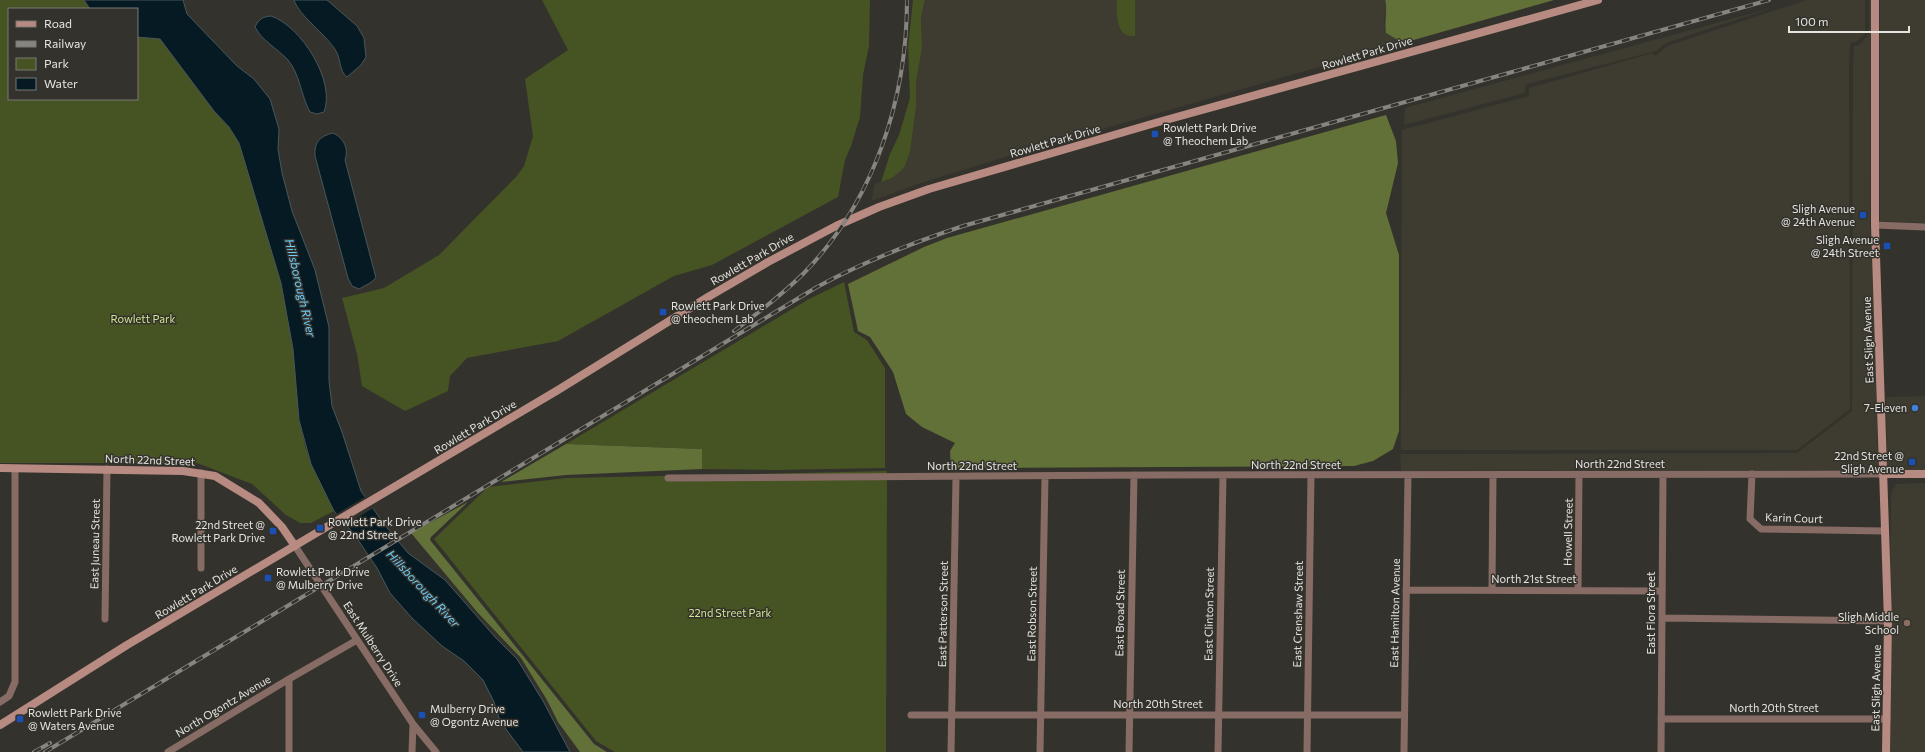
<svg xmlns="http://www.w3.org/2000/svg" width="1925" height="752" viewBox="0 0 1925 752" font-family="Commissioner,sans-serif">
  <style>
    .built { fill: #3e3b30 }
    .green { fill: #465322 }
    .forest { fill: #627138 }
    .water { fill: #051a23; stroke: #48575c }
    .pier { fill: #34322c }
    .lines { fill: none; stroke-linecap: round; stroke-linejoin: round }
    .street { stroke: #876b65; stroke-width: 7 }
    .secondary { stroke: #b78b81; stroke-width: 8 }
    .rail-casing { stroke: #868580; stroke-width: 4 }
    .rail { stroke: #34322c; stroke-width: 2.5; stroke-dasharray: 8; stroke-linecap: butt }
    .transit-dot { fill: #1a4fb4; stroke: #34322c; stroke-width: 1.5 }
    .shop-dot { fill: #3f7fe0; stroke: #34322c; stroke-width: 1.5 }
    .education-dot { fill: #8d6e63; stroke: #34322c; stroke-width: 1.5 }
    .labels { text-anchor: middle; stroke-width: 3; stroke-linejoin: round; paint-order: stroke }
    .street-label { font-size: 11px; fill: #e5e4e0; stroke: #34322c }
    .poi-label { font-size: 11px; fill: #e5e4e0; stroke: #34322c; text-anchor: start }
    .park-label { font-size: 11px; fill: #cee591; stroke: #34322c }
    .water-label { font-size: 12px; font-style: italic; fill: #69cbf8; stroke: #34322c }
  </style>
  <rect width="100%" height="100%" fill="#34322c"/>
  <path class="built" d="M925,0H1117V19L1135,35V0H1385L1387,5L1384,21L1386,33L1403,43L1015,154L921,183L871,201L875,184L892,178L910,152L916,107V82L922,48L921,17Z
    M1807,0H1865V34L1856,42L1850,43L1849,70L1850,409L1797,450H1401L1402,130L1529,96V88L1653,53L1655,56L1667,46Z
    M1869,0H1871L1870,229L1875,329L1878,470L1401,471L1400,454L1797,453L1852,411L1853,70L1854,46L1859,45L1869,34Z
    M1880,0H1925V223L1880,221Z
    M1775,7L1666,43L1656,51L1527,84L1525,87V93L1404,125L1405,108Z
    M1925,396V470H1887L1886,397Z
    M1925,483V752H1889L1891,494L1896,484Z"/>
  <path class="green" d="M0,0H84L90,9H9V99H137V37L160,39L214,111L229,127L239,143L245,160L281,283L293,349L299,420L305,446L311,464L334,511L311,523H300L286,515L252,484L197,463H0Z
    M542,0H870L869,46L863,75L860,117L851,146L845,160L838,197L712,265L674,276L558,341L467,358L450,376L448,391L405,411L362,386L357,354L342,298L384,288L439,255L516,177L524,166L533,136L525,79L568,50Z
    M913,0H925L921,17L922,48L916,82V107L910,152L904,168L892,178L881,182L890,154L899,135L910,98L908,47Z
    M1117,0H1135V36C1116,38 1116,14 1117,0Z
    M844,282L854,332L867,340L885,368V468L775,470L702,469V449L566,444L809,299Z
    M887,471L886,752H615L596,741L434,539L488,487L566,478Z"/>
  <path class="forest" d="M1385,0H1554L1403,43L1386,33C1384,22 1388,8 1385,0Z
    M1386,115L1396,141L1398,163L1386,213L1399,255V431L1393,449L1373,461L1354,466L951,468L950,451L955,443L922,427L906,414L893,372L870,337L858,331L848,284L924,247L947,238Z
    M566,444L702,449V469L566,475L501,482Z
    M468,502L431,537L430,540L594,744L607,752H580L558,722L547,700L521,658L478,613L411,533Z"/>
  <path class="water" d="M84,0H183L187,14L237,66L254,79L270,99L279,129L278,149L282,173L292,211L315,270L329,327V381L332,406L342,432L361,491L383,523L408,553L445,580L495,637L517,659L543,701L570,752H523L500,721L494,702L483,680L464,661L442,646L412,618L390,593L377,568L354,534L334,511L311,464L299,420L293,349L281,283L239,143L229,127L214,111L160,39L137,37V9H90Z
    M294,0H327L357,26L364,38L366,57L361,65L347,77C339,71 341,59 336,51C326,34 299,16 294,0Z
    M271,16C301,26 336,81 324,112L317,114L310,112C301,96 300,74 288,60C277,48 262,41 255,27C259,19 262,17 271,16Z
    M333,133C344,138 349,149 345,160L376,278L370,283L359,289L352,286L348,278L315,156C314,142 320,136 333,133Z"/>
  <path class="pier" d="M367,496L375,507L344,526L335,515Z"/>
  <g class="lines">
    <path class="street" d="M1875,225L1925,227
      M201,473V568
      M1752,474L1750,519L1761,529L1884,531
      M668,478L1156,475L1883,474
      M295,546L413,724L436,752
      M1406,590L1662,591
      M1492,590L1493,475
      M1578,590L1579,475
      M1662,618L1888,621
      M105,619L107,469
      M0,702L9,696L15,682V469
      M911,715H1404
      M1661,719H1887
      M168,752L289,679
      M289,752V679L357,640
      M412,752L413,724
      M951,752L956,477
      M1040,752L1045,477
      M1129,752L1134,475
      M1218,752L1223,476
      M1307,752L1311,476
      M1404,752L1408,475
      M1661,752L1663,475"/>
    <path class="secondary" d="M1875,0V225L1888,621L1886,752
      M0,468L183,471L215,476L259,503L282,527L295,546
      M1883,474H1925
      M0,725L127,645L558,390L708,297L768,262L836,226L879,207L929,189L1155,123L1598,0"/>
    <g class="rail-casing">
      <path id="rail" d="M734,331C758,313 783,294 804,273C874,201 907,99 907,0
        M34,752L50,743
        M45,752L817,287C865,261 912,243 963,226L1769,0"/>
    </g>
    <use href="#rail" class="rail"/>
  </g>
  <g class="transit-dot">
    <rect x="1151" y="130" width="8" height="8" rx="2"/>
    <rect x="1859" y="211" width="8" height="8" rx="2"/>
    <rect x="1883" y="242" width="8" height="8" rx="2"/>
    <rect x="659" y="308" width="8" height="8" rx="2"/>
    <rect x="1908" y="458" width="8" height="8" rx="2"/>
    <rect x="316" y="524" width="8" height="8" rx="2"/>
    <rect x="269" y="527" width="8" height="8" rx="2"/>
    <rect x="264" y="574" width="8" height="8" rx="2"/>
    <rect x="418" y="711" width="8" height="8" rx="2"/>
    <rect x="16" y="715" width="8" height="8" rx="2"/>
  </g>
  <circle class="shop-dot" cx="1915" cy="408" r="4"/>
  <circle class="education-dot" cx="1907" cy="623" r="4"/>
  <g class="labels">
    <g class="street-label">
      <text transform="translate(1367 53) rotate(-16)" y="4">Rowlett Park Drive</text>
      <text transform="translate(1055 141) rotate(-16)" y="4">Rowlett Park Drive</text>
      <text transform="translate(752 259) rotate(-30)" y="4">Rowlett Park Drive</text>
      <text transform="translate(1868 340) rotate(-92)" y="4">East Sligh Avenue</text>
      <text transform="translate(475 427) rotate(-31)" y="4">Rowlett Park Drive</text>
      <text transform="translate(150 460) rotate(2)" y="4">North 22nd Street</text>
      <text x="1620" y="468">North 22nd Street</text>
      <text x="1296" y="469">North 22nd Street</text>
      <text x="972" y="470">North 22nd Street</text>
      <text transform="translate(1794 518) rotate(2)" y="4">Karin Court</text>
      <text transform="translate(1568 532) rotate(-89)" y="4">Howell Street</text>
      <text transform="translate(95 544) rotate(-89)" y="4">East Juneau Street</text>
      <text x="1534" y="583">North 21st Street</text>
      <text transform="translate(196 592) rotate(-31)" y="4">Rowlett Park Drive</text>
      <text transform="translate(1120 613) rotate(-89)" y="4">East Broad Street</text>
      <text transform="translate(1395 613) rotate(-89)" y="4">East Hamilton Avenue</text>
      <text transform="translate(1651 613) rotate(-90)" y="4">East Flora Street</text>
      <text transform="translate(943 614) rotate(-89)" y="4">East Patterson Street</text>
      <text transform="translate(1032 614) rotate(-89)" y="4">East Robson Street</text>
      <text transform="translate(1209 614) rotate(-89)" y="4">East Clinton Street</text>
      <text transform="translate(1298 614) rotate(-89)" y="4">East Crenshaw Street</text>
      <text transform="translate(373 644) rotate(57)" y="4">East Mulberry Drive</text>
      <text transform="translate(1876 688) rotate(-89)" y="4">East Sligh Avenue</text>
      <text x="1158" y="708">North 20th Street</text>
      <text transform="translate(223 706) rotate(-31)" y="4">North Ogontz Avenue</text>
      <text x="1774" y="712">North 20th Street</text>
    </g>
    <g class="poi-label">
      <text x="1163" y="132">Rowlett Park Drive<tspan x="1163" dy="13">@ Theochem Lab</tspan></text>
      <text x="1855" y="213" text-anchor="end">Sligh Avenue<tspan x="1855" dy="13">@ 24th Avenue</tspan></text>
      <text x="1879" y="244" text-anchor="end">Sligh Avenue<tspan x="1879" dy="13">@ 24th Street</tspan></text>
      <text x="671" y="310">Rowlett Park Drive<tspan x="671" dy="13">@ theochem Lab</tspan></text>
      <text x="1907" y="412" text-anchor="end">7-Eleven</text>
      <text x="1904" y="460" text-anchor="end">22nd Street @<tspan x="1904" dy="13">Sligh Avenue</tspan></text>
      <text x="328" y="526">Rowlett Park Drive<tspan x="328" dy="13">@ 22nd Street</tspan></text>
      <text x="265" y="529" text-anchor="end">22nd Street @<tspan x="265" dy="13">Rowlett Park Drive</tspan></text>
      <text x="276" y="576">Rowlett Park Drive<tspan x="276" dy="13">@ Mulberry Drive</tspan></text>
      <text x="1899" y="621" text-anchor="end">Sligh Middle<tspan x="1899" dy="13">School</tspan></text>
      <text x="430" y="713">Mulberry Drive<tspan x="430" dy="13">@ Ogontz Avenue</tspan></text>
      <text x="28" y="717">Rowlett Park Drive<tspan x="28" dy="13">@ Waters Avenue</tspan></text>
    </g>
    <g class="park-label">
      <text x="143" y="323">Rowlett Park</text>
      <text x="730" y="617">22nd Street Park</text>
    </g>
    <g class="water-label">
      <text transform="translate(300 288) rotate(77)" y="4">Hillsborough River</text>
      <text transform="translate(423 589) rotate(47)" y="4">Hillsborough River</text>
    </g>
  </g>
  <rect x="8" y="8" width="130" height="92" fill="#34322c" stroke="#7b7974"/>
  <rect x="16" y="21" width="20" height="6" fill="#b78b81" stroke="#7b7974"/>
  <text x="44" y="28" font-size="12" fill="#e5e4e0">Road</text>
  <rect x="16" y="41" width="20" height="6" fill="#868580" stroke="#7b7974"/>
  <text x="44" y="48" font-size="12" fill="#e5e4e0">Railway</text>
  <rect x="16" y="58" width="20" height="12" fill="#465322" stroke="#7b7974"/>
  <text x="44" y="68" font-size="12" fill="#e5e4e0">Park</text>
  <rect x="16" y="78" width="20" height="12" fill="#051a23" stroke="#7b7974"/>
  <text x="44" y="88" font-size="12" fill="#e5e4e0">Water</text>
  <path d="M1789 26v6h120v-6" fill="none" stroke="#e5e4e0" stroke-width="2"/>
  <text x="1795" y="26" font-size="12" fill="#e5e4e0" stroke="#34322c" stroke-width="3" paint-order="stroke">100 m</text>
</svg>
